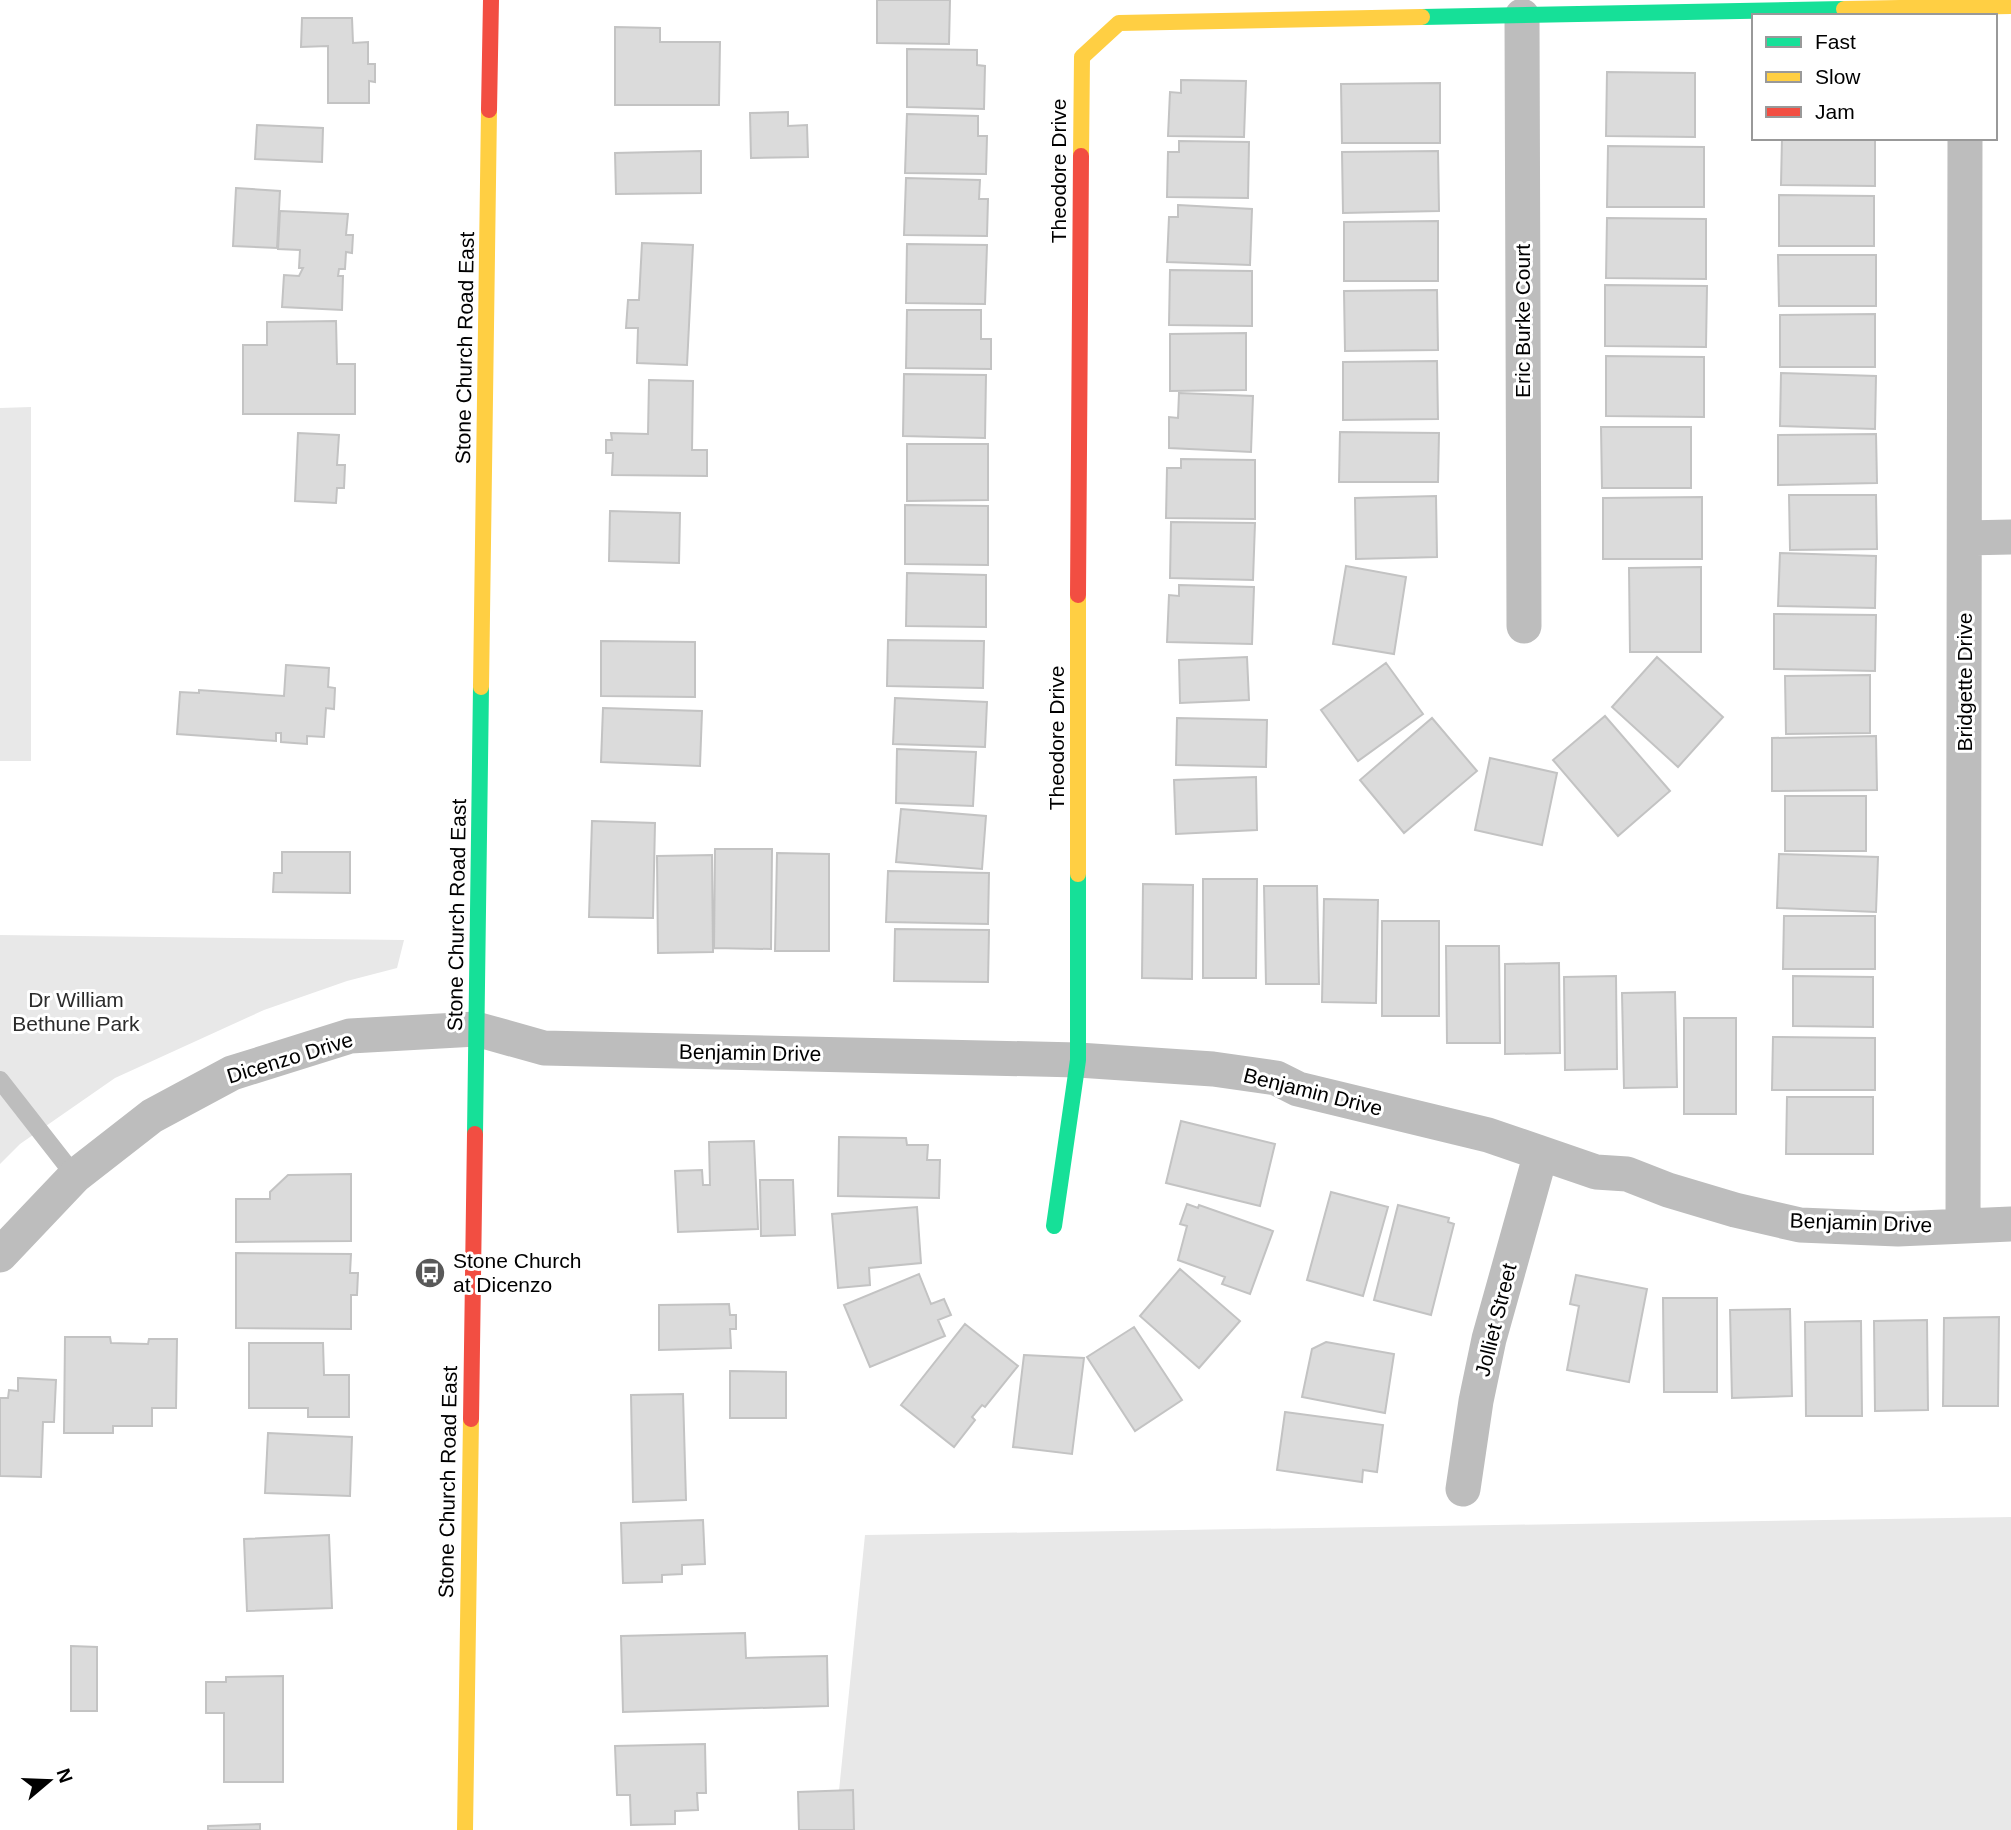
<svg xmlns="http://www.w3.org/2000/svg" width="2011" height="1830" viewBox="0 0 2011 1830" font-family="Arial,sans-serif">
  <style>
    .green { fill: #e8e8e8 }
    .building { fill: #dbdbdb; stroke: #c3c3c3; stroke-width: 2 }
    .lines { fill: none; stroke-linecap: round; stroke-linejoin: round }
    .lane { stroke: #bdbdbd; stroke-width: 18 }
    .street { stroke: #bdbdbd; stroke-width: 35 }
    .fast { stroke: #16e098; stroke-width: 16 }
    .slow { stroke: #ffcf43; stroke-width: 16 }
    .jam { stroke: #f24e42; stroke-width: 16 }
    .labels { text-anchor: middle; stroke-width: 6; stroke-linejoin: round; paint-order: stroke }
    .street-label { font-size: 21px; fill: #000; stroke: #fff }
    .park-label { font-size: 21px; fill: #2c2c2c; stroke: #fff }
    .poi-label { font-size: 21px; fill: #000; stroke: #fff; text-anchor: start }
  </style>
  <rect width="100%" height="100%" fill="#fff"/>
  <path class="green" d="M31,407V761H0V408Z
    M0,935L404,940L397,968L347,981L264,1010L115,1078L20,1144L0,1164Z
    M2011,1517V1830H835L865,1535Z"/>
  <path class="building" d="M877,0H950L949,44L877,43Z
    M302,18H352L353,43L368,42V64H375V82L369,81V103H328V46L301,47Z
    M615,27L660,28V42H720L719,105H615Z
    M907,49L977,50V65L985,66L984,109L907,107Z
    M1607,72L1695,73V137L1606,136Z
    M1181,80L1246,81L1244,137L1168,136L1170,92L1181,93Z
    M1440,83V143H1342L1341,84Z
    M788,112V126L807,125L808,157L751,158L750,113Z
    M907,114L978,116V136H987L986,174L905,173Z
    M257,125L323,128L322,162L255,159Z
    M1782,138H1875V186L1781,185Z
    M1179,141L1249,142L1248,198L1167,197L1168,152H1179Z
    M1608,146L1704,147V207H1607Z
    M701,151V193L616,194L615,153Z
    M1438,151L1439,211L1343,213L1342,152Z
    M906,178L980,180L979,199H988L987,236L904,235Z
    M236,188L280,191L277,248L233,246Z
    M1779,195L1874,196V246H1779Z
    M1178,205L1252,209L1250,265L1167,262L1169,217H1178Z
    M280,211L348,214L346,235H353L352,253L346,252L345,269H339L338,276H343L342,310L282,307L284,275L299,276L303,268H299L300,250L278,249Z
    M1607,218L1706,219V279L1606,278Z
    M1438,221V281H1344V222Z
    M642,243L693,245L687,365L637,363L638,328H626L628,300H639Z
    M907,244L987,245L985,304L906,303Z
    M1778,255H1876V306H1779Z
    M1170,270L1252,271V326L1169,325Z
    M1605,285L1707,286L1706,347L1605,346Z
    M1437,290L1438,350L1345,351L1344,291Z
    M907,310H981V339H991V369L906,368Z
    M1875,314V367H1780V315Z
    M336,321L337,364H355V414H243V345H267V322Z
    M1246,333V390L1170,391V334Z
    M1606,356L1704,357V417L1606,416Z
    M1437,361L1438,419L1343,420V362Z
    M1781,373L1876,376L1875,429L1780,426Z
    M904,374L986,375L985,438L903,436Z
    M649,380L693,381L692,450H707V476L612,475L613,453H606V440H612L611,433L648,434Z
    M1179,393L1253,396L1251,452L1169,448V417L1178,418Z
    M1601,427H1691V488H1602Z
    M1340,432L1439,433L1438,482H1339Z
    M298,433L339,435L337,465H345L344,488H337L336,503L295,501Z
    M1876,434L1877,483L1778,485V435Z
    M907,444H988V500L907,501Z
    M1181,459L1255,460V519L1166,518L1167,468H1181Z
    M1789,495H1876L1877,549L1790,550Z
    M1436,496L1437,557L1356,559L1355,498Z
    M1702,497V559H1603V498Z
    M905,505L988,506V565L905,564Z
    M610,511L680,513L679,563L609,561Z
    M1171,522L1255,523L1253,580L1170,578Z
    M1780,553L1876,556L1875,608L1778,606Z
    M1346,566L1406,577L1394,654L1333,644Z
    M1701,567V652H1630L1629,568Z
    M907,573L986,575V627L906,626Z
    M1179,585L1254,587L1252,644L1167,642L1169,595L1179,596Z
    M1774,614L1876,615L1875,671L1774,669Z
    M888,640L984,641L983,688L887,686Z
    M601,641L695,642V697L601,696Z
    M1247,657L1249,700L1180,703L1179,660Z
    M1657,657L1723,717L1678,767L1612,707Z
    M1386,663L1423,714L1358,761L1321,710Z
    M286,665L329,668L328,687L335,688L334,709L326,708L324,737L307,736V744L281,742V733H276V741L177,734L180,692L199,693V690L284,696Z
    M1870,675V733L1786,734L1785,676Z
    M895,698L987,702L985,747L893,744Z
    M603,708L702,711L700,766L601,762Z
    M1605,716L1670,791L1618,836L1553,760Z
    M1177,718L1267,720L1266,767L1176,765Z
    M1432,718L1477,771L1404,833L1360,780Z
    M1876,736L1877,790L1772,791V738Z
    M897,749L976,752L973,806L896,803Z
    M1490,758L1557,773L1542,845L1475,830Z
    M1256,777L1257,830L1176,834L1174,780Z
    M1785,796H1866V851H1785Z
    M901,809L986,816L982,869L896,862Z
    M592,821L655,823L653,918L589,917Z
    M715,849H772L771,949L714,948Z
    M282,852H350V893L273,892L274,873H282Z
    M777,853L829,854V951H775Z
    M1779,854L1878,857L1876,912L1777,908Z
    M712,855L713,952L658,953L657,856Z
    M888,871L989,873L988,924L886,922Z
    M1203,879H1257L1256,978H1203Z
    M1143,884L1193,885L1192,979L1142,978Z
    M1264,886H1317L1319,984H1266Z
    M1324,899L1378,900L1376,1003L1322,1002Z
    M1784,916H1875V969H1783Z
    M1382,921H1439V1016H1382Z
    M895,929L989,930L988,982L894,981Z
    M1446,946H1499L1500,1043H1447Z
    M1559,963L1560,1053L1505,1054V964Z
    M1616,976L1617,1069L1565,1070L1564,977Z
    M1793,976L1873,977V1027L1793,1026Z
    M1675,992L1677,1087L1624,1088L1622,993Z
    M1684,1018H1736V1114H1684Z
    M1773,1037L1875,1038V1090H1772Z
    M1787,1097H1873V1154H1786Z
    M1181,1121L1275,1144L1260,1206L1166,1183Z
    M839,1137L906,1138L907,1145H928L927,1160H940L939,1198L838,1196Z
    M754,1141L758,1229L678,1232L675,1171L702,1170L703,1185H710L709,1142Z
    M351,1174V1241L236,1242V1199H270V1192L288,1175Z
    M760,1180H793L795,1235L761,1236Z
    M1331,1192L1388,1207L1363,1296L1307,1280Z
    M1187,1204L1198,1208L1199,1205L1273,1231L1250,1294L1222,1284L1225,1277L1178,1260L1187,1226L1180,1224Z
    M1398,1205L1449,1218L1448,1222L1454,1224L1431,1315L1374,1300Z
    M917,1207L921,1263L869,1268L870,1285L838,1288L832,1214Z
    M236,1253L351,1254L350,1273H358L357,1295H351V1329L236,1328Z
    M1180,1269L1240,1321L1199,1368L1140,1316Z
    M919,1274L931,1304L944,1299L951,1315L938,1320L945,1336L870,1367L844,1305Z
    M1576,1275L1647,1289L1629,1382L1567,1370L1579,1306L1570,1304Z
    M1663,1298H1717V1392H1664Z
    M729,1304L730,1315H736V1329H730L731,1348L659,1350V1305Z
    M1790,1309L1792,1396L1732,1398L1730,1310Z
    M1999,1317L1998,1406H1943L1944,1318Z
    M1927,1320L1928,1410L1875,1411L1874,1321Z
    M1861,1321L1862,1416H1806L1805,1322Z
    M965,1324L1018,1366L985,1407L982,1405L972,1417L975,1420L954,1447L901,1405Z
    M1134,1327L1182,1400L1135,1431L1087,1357Z
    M65,1337H110L111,1343L148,1344L149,1339H177L176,1408H152V1426H113V1433H64Z
    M1326,1342L1394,1354L1385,1413L1302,1397L1312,1349Z
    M249,1343H323L324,1375H349V1417H308V1408H249Z
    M1024,1355L1084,1358L1072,1454L1013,1447Z
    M730,1371L786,1372V1418H730Z
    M18,1378L56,1380L54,1422H43L41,1477L0,1476V1398H8L9,1390L18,1391Z
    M683,1394L686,1500L633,1502L631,1395Z
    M1285,1412L1383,1425L1377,1472L1363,1470L1362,1482L1277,1470Z
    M268,1433L352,1437L350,1496L265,1493Z
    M703,1520L705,1564L682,1565V1574L662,1575V1582L623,1583L621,1523Z
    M329,1535L332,1608L247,1611L244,1539Z
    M745,1633L746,1658L827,1656L828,1706L623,1712L621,1636Z
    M71,1646L97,1647V1711H71Z
    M283,1676V1782H224V1713H206V1682H226V1677Z
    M705,1744L706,1793H697L698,1810L675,1811V1824L631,1825L630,1795H617L615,1746Z
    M853,1790L854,1830H799L798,1792Z
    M260,1824V1830H208V1826Z"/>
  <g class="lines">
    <path class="lane" d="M0,1080L75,1176"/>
    <path class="street" d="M1522,16L1524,626
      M1965,538L2011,537
      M1963,1226L1965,138
      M0,1255L75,1176L152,1116L232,1073L350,1036L476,1029L544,1048L1078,1060L1213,1069L1276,1078L1298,1089L1488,1135L1596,1172L1627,1174L1668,1190L1735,1210L1800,1225L1898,1229L2011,1224
      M1463,1489L1476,1401L1489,1339L1541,1153"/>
    <path class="fast" d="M1422,17L1844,9
      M475,1134L481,687
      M1054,1226L1078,1060V874"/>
    <path class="slow" d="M1844,9L2011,6
      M1081,156L1082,57L1119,23L1422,17
      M1078,595V874
      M481,687L489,110
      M465,1830L471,1419"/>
    <path class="jam" d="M489,110L491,0
      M1078,595L1081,156
      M471,1419L475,1134"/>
  </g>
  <defs>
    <g id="bus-disc" transform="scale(1.575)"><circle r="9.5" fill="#595959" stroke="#fff"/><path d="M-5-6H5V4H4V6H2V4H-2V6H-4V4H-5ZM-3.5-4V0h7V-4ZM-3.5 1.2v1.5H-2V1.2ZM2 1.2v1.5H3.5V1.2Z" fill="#fff"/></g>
  </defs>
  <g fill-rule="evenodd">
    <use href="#bus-disc" x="430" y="1273"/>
  </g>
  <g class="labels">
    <g class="street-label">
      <text transform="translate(1059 171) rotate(-90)" y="7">Theodore Drive</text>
      <text transform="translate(1523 321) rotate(-90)" y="7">Eric Burke Court</text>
      <text transform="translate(465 348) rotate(-89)" y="7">Stone Church Road East</text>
      <text transform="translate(1965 682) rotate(-90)" y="7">Bridgette Drive</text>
      <text transform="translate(1057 738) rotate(-90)" y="7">Theodore Drive</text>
      <text transform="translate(457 915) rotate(-89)" y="7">Stone Church Road East</text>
      <text transform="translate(750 1053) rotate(1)" y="7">Benjamin Drive</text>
      <text transform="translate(290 1058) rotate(-17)" y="7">Dicenzo Drive</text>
      <text transform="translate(1313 1092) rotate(14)" y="7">Benjamin Drive</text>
      <text transform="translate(1861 1223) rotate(2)" y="7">Benjamin Drive</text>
      <text transform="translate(1496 1320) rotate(-76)" y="7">Jolliet Street</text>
      <text transform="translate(448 1482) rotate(-89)" y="7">Stone Church Road East</text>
    </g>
    <g class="park-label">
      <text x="76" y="1007">Dr William<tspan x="76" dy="24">Bethune Park</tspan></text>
    </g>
    <g class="poi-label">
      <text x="453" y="1268">Stone Church<tspan x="453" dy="24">at Dicenzo</tspan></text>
    </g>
  </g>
  <rect x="1752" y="14" width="245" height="126" fill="#ffffff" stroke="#999999" stroke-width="2"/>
  <rect x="1766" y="37" width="35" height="10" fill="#16e098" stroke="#999999" stroke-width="2"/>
  <text x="1815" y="49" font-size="21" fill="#000000">Fast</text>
  <rect x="1766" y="72" width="35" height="10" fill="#ffcf43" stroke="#999999" stroke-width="2"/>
  <text x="1815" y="84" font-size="21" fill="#000000">Slow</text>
  <rect x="1766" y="107" width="35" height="10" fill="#f24e42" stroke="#999999" stroke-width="2"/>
  <text x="1815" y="119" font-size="21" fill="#000000">Jam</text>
  <g transform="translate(49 1781) rotate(71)" stroke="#ffffff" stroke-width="5" paint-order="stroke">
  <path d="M0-5L12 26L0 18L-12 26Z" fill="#000000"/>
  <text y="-10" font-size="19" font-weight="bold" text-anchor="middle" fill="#000000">N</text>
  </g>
</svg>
